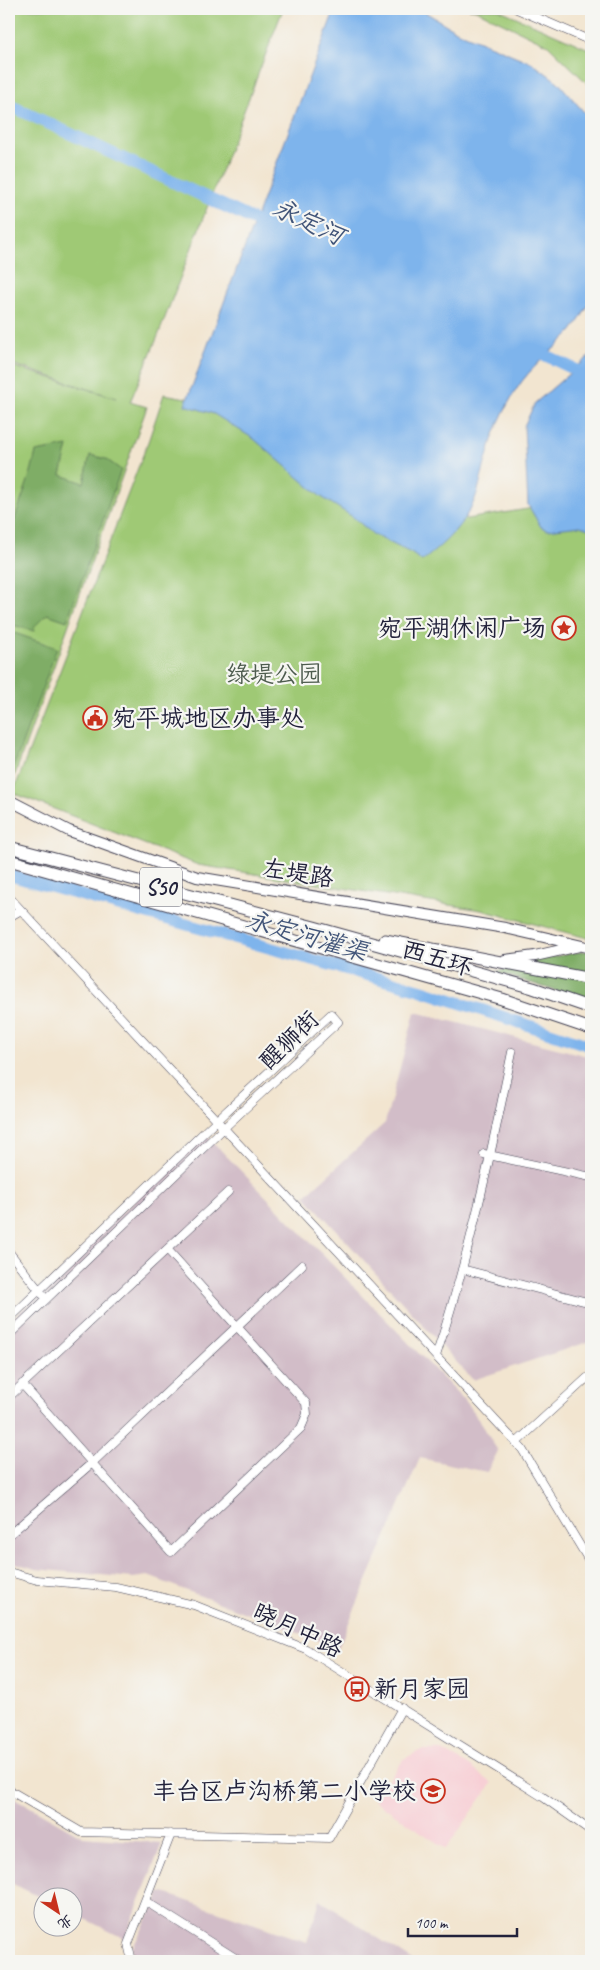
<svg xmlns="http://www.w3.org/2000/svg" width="600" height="1970" viewBox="0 0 600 1970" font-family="Caveat,'LXGW WenKai TC',sans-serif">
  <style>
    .built { fill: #f7cfd5 }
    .industrial { fill: #d2bdc8 }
    .green { fill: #9fc975; stroke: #607658 }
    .forest { fill: #7fad66; stroke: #506850 }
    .water { fill: #7eb4ec; stroke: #506b94 }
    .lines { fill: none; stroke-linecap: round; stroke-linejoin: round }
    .river { stroke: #7eb4ec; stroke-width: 12 }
    .minor-casing { stroke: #413f51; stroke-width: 9 }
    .major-casing { stroke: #413f51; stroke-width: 12 }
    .highway-casing { stroke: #413f51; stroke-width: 13 }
    .minor { stroke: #fff; stroke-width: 8 }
    .major { stroke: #fff; stroke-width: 10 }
    .highway { stroke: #fff; stroke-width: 11 }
    .labels { text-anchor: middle; stroke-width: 4.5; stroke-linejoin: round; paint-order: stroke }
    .shield { fill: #f6f6f2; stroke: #626272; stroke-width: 1 }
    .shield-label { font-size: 22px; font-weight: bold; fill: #22223b }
    .poi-label { font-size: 24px; fill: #22223b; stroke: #f6f6f2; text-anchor: end }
    .park-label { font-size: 24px; fill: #4e5c4f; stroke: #f6f6f2 }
    .street-label { font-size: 24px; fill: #22223b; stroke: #f6f6f2 }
    .water-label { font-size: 25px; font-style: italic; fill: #425579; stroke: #f6f6f2 }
  </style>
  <rect width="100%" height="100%" fill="#f6f6f2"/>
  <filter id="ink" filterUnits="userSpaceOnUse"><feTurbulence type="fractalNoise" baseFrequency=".02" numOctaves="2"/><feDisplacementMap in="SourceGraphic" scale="10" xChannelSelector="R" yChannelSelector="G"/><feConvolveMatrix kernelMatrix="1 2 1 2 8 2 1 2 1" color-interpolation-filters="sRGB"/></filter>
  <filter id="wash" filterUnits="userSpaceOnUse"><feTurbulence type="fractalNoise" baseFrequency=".0096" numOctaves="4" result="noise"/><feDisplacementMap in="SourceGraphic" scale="20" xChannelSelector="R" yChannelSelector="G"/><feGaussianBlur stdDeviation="1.12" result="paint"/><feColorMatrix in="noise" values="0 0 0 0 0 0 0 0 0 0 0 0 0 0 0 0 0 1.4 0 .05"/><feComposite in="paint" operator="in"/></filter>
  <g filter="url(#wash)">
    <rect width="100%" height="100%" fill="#f2e5d0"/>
    <path class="built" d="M421,1750H441L467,1764L492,1783L446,1849L374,1800L404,1759Z"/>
    <path class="industrial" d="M415,1012L591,1057V1341L473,1380L305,1196L385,1123Z
      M204,1133L469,1405L498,1451L487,1472L420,1458L338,1648L148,1576L133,1578L36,1569L9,1561V1322Z
      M9,1795L83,1837L162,1843L125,1939L73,1913L72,1898H42L9,1882Z
      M161,1892L307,1942L320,1900L413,1961H135L132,1949Z"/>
    <path class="green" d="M9,9H283L158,336L130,402L147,407L9,791V365L116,398L9,363Z
      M469,9H498L591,50V87L548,45L476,10Z
      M164,394L258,411L411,528L546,506L591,524V939L481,910L198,865L13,793L148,442Z"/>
    <path class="forest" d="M68,446L61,475L84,483L90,455L106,459L121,470L67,621L47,614L35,626L34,631L9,624V536L31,472L36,452Z
      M9,631L57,648L9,780Z
      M585,951L591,952V1002L496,972L535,960Z"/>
    <path class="water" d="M335,9H420L458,32L532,63L558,82L583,111L591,117V300C585,311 579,322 571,332C552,352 531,366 516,390C503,411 493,433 487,457C481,475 479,495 469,511C457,532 440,547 422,561L411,553L374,535L353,517L320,496L254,439L214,414L185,405Z
      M591,355V530L580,526L547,530L541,527L528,505L524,426L535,403Z"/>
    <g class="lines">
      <path class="river" d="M9,105L269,227
        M530,348L591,377
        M9,875L421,990L591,1046"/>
    </g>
  </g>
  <g filter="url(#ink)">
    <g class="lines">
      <g class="minor-casing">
        <path id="minor" d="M517,9L591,41
          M9,897L522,1449L591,1564
          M9,917L21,910
          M484,1154L591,1177
          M167,1249L306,1403L307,1414L301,1428L171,1552L92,1463L302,1265
          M9,1252L42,1294
          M462,1269L591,1303
          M9,1319L217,1120L331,1014L338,1022L224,1128L9,1335
          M436,1356C469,1257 491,1154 512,1052
          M9,1397L228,1192
          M516,1443L587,1378
          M9,1535L92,1463L22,1384
          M9,1572L37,1580L116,1587L194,1605L306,1649L543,1797L591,1831
          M9,1790L81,1832L329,1838L402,1708
          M145,1901L240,1961
          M132,1961L128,1944L171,1834"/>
      </g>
      <g class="major-casing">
        <path id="major" d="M9,800L69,831L197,877L505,928L591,948
          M505,960L535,956L579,946"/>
      </g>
      <g class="highway-casing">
        <path id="highway" d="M9,847L314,927L533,988L591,1008
          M9,860L502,999L591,1029
          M385,940L591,979"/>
      </g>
      <use href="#minor" class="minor"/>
      <use href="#major" class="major"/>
      <use href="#highway" class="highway"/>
    </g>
  </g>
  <defs>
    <g id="sight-ring" transform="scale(1.25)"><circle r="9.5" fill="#f6f6f2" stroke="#c8321e" stroke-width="1.5"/><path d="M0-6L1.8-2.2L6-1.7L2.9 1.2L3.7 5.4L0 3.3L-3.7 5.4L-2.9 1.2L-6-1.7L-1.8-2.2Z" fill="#c8321e"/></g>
    <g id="civic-ring" transform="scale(1.25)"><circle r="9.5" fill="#f6f6f2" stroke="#c8321e" stroke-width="1.5"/><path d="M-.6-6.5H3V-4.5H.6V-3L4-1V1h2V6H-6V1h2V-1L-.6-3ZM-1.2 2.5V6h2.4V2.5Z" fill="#c8321e"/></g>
    <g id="bus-ring" transform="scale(1.25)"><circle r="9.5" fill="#f6f6f2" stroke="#c8321e" stroke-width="1.5"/><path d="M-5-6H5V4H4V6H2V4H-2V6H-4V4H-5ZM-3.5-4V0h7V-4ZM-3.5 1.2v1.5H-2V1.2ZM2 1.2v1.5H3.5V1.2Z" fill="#c8321e"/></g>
    <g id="school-ring" transform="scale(1.25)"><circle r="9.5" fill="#f6f6f2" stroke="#c8321e" stroke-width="1.5"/><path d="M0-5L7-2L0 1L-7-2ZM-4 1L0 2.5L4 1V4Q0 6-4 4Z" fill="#c8321e"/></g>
  </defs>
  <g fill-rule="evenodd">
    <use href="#sight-ring" x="564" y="628"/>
    <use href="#civic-ring" x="95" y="718"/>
    <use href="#bus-ring" x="357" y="1689"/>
    <use href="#school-ring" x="433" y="1791"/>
  </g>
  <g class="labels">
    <rect class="shield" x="140" y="867.5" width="42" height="39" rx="4"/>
    <g class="shield-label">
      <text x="161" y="895">S50</text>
    </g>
    <g class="poi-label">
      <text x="546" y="636">宛平湖休闲广场</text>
      <text x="112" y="726" text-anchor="start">宛平城地区办事处</text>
      <text x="374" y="1697" text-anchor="start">新月家园</text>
      <text x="416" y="1799">丰台区卢沟桥第二小学校</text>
    </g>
    <g class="park-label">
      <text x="274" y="682">绿堤公园</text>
    </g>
    <g class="street-label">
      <text transform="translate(298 873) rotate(9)" y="8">左堤路</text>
      <text transform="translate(437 958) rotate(16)" y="8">西五环</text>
      <text transform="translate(289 1040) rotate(-45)" y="8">醒狮街</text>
      <text transform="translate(298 1630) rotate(25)" y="8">晓月中路</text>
    </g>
    <g class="water-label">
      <text transform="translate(309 221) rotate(25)" y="9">永定河</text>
      <text transform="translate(307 935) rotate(16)" y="9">永定河灌渠</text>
    </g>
  </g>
  <rect width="600" height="1970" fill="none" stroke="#f6f6f2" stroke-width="30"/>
  <g transform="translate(58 1912) rotate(145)"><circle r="24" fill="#f6f6f2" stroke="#a1a1a9"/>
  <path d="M0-4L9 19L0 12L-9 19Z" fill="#c8321e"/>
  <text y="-8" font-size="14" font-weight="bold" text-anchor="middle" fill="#22223b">北</text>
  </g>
  <path d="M408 1928v8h109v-8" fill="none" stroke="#22223b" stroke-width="2.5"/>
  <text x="415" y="1928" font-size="15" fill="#22223b" stroke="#f6f6f2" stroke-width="4" paint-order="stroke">100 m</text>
</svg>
